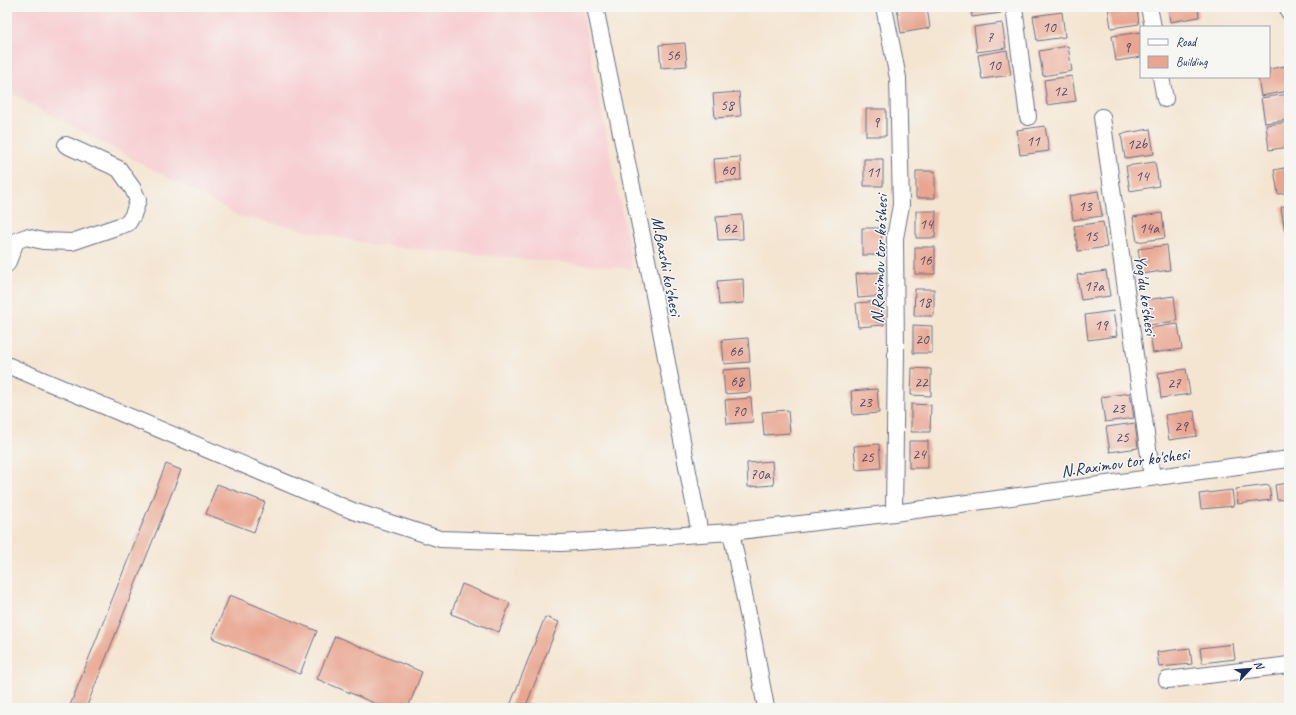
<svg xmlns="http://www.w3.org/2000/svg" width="1296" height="715" viewBox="0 0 1296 715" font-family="Caveat,sans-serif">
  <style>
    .built { fill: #f7cfd2 }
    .building { fill: #e9a58f }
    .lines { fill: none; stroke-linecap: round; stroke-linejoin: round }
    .minor-casing { stroke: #676f86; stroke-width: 18 }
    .minor { stroke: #fff; stroke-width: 16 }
    .labels { text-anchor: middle; stroke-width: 3; stroke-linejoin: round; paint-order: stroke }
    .number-label { font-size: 15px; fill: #4e4c6a }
    .street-label { font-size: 17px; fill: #1b2f5e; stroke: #f6f6f2 }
  </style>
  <rect width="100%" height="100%" fill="#f6f6f2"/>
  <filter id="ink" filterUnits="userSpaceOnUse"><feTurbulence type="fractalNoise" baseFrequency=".025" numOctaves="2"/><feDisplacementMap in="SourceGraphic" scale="8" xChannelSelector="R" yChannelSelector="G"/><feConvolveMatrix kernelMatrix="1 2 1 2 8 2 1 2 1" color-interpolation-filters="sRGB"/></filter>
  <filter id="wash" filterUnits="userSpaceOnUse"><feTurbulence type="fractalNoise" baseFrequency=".012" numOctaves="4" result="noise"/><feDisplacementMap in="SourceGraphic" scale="16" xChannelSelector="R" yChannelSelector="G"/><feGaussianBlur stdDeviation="0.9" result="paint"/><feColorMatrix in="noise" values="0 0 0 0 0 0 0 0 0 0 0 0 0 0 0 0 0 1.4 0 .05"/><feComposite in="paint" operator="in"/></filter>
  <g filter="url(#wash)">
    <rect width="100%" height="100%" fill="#f4e5d1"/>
    <path class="built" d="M14,7H581L633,269L374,245L239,216L7,91V19Z"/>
    <g id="blocks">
      <path class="building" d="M927,7L930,28L901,33L897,8Z
        M971,7H1000L1001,13L972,17Z
        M1108,7H1137L1139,24L1111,28Z
        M1168,7H1198L1199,17L1170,22Z
        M1246,7H1266V8L1246,11Z
        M1062,12L1065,37L1037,41L1033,16Z
        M1002,23L1006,48L977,52L974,27Z
        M1141,32V57L1116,61L1112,36Z
        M685,43L687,66L661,68L659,45Z
        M1068,46L1072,71L1043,76L1039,51Z
        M1007,50L1011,75L982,79L978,55Z
        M1286,66L1289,91L1261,96L1258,77H1269V69Z
        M1072,76L1076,101L1047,105L1044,80Z
        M739,92L741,116L715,118L713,94Z
        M1289,94V120L1265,123L1261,98Z
        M866,109H886V136H866Z
        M1289,122V147L1269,150L1266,125Z
        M1045,126L1049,151L1020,155L1017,130Z
        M1150,129L1154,154L1125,158L1121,134Z
        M740,157L741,180L716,182L714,159Z
        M864,159H883V186H864Z
        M1155,162L1159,186L1130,191L1126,166Z
        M1289,167V193L1278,194L1274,170Z
        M916,171H935V198H916Z
        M1098,191L1102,216L1073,220L1069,196Z
        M1289,206V232H1285L1281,207Z
        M916,211H936L935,238H916Z
        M1162,213L1165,238L1137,242L1133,217Z
        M742,215L743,239L718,240L716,217Z
        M1103,222L1107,247L1078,251L1074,226Z
        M862,228H882L881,255H862Z
        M1167,245L1170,270L1142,274L1138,249Z
        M915,247H935V274H915Z
        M1106,271L1110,296L1081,300L1077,275Z
        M882,272L883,296L858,298L856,274Z
        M743,279L744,303L719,305L717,281Z
        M915,289H934V316H914Z
        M1174,296L1177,321L1149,325L1145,300Z
        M882,301L884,325L858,327L856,303Z
        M1113,311L1117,336L1088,340L1085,315Z
        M1178,324L1182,349L1153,353L1149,328Z
        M913,325L932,326V353H913Z
        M748,338L750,362L724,364L722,340Z
        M749,368L751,392L725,394L723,370Z
        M912,368L931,369V396L911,395Z
        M1186,369L1190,394L1161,398L1158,373Z
        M877,389L879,413L853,415L851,391Z
        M1130,393L1134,418L1105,422L1101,397Z
        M751,398L753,422L727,424L725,400Z
        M911,404L931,405L930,432H911Z
        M788,410L790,433L764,435L762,412Z
        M1194,411L1197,436L1169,440L1165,415Z
        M1135,423L1138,448L1110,452L1106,427Z
        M909,441H928V468H909Z
        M879,444L881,468L856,470L854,446Z
        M772,461L774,485L748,487L747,463Z
        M166,464L181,470L86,708H69Z
        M1289,483V499L1277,500L1275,485Z
        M217,484L265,502L254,532L206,514Z
        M1269,485L1271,500L1238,504L1236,489Z
        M1232,490L1234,506L1201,509L1199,494Z
        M462,584L510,603L499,632L451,614Z
        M230,595L317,631L300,674L212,638Z
        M545,617L559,622L525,708H509Z
        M335,636L422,672L408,708H386L317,679Z
        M1233,644L1235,659L1202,663L1200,648Z
        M1190,648L1192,664L1159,667L1157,652Z"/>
    </g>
  </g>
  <g filter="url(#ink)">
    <use href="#blocks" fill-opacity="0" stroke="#676f86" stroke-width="1"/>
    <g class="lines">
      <g class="minor-casing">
        <path id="minor" d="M595,7L649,269L700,534
          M884,7L898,78L901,205L895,238L896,350L894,513
          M1014,7L1028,117
          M1149,7L1153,27
          M1288,7L1289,12
          M1161,77L1165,99
          M1102,117L1152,477
          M7,264L16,241L26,237L43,241L72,242L128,223L133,215L138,200L133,189L119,169L66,145
          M7,365L353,511L440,539L561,543L731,532L894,513L1289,459
          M731,532L754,643L766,708
          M1167,680L1289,665"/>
      </g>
      <use href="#minor" class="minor"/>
    </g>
  </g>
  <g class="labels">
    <g class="number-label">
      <text x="1049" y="32">10</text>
      <text x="990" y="42">7</text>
      <text x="1127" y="52">9</text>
      <text x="673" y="60">56</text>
      <text x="994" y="70">10</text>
      <text x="1060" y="96">12</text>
      <text x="727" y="110">58</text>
      <text x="876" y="127">9</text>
      <text x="1033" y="146">11</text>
      <text x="1137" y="149">12b</text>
      <text x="728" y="175">60</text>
      <text x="873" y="177">11</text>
      <text x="1142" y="181">14</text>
      <text x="1085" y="211">13</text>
      <text x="926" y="229">14</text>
      <text x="730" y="233">62</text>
      <text x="1149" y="233">14a</text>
      <text x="1091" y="241">15</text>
      <text x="925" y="265">16</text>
      <text x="1094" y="291">17a</text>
      <text x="924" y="307">18</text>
      <text x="1101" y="330">19</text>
      <text x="922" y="344">20</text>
      <text x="736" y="356">66</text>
      <text x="737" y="386">68</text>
      <text x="921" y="387">22</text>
      <text x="1174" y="388">27</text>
      <text x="865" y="407">23</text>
      <text x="1118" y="413">23</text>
      <text x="739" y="416">70</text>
      <text x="1181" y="431">29</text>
      <text x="1122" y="442">25</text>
      <text x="919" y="459">24</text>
      <text x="867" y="462">25</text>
      <text x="760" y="479">70a</text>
    </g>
    <g class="street-label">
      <text transform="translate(879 259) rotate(-88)" y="6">N.Raximov tor ko'shesi</text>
      <text transform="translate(667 266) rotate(79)" y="6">M.Baxshi ko'shesi</text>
      <text transform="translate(1146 295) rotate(82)" y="6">Yog'du ko'shesi</text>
      <text transform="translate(1125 462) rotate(-8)" y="6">N.Raximov tor ko'shesi</text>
    </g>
  </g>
  <rect width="1296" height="715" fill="none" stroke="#f6f6f2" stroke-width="24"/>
  <rect x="1140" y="26" width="130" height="52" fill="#f6f6f2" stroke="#9ea6b7"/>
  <rect x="1148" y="39" width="20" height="6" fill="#ffffff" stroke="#9ea6b7"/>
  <text x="1176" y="46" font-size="12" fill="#1b2f5e">Road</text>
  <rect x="1148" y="56" width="20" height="12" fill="#e9a58f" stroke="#9ea6b7"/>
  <text x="1176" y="66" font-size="12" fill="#1b2f5e">Building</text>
  <g transform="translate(1250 669) rotate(64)" stroke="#f6f6f2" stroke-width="3" paint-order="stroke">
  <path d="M0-3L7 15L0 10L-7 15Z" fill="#1b2f5e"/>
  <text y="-6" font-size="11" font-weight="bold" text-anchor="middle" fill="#1b2f5e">N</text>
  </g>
</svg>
